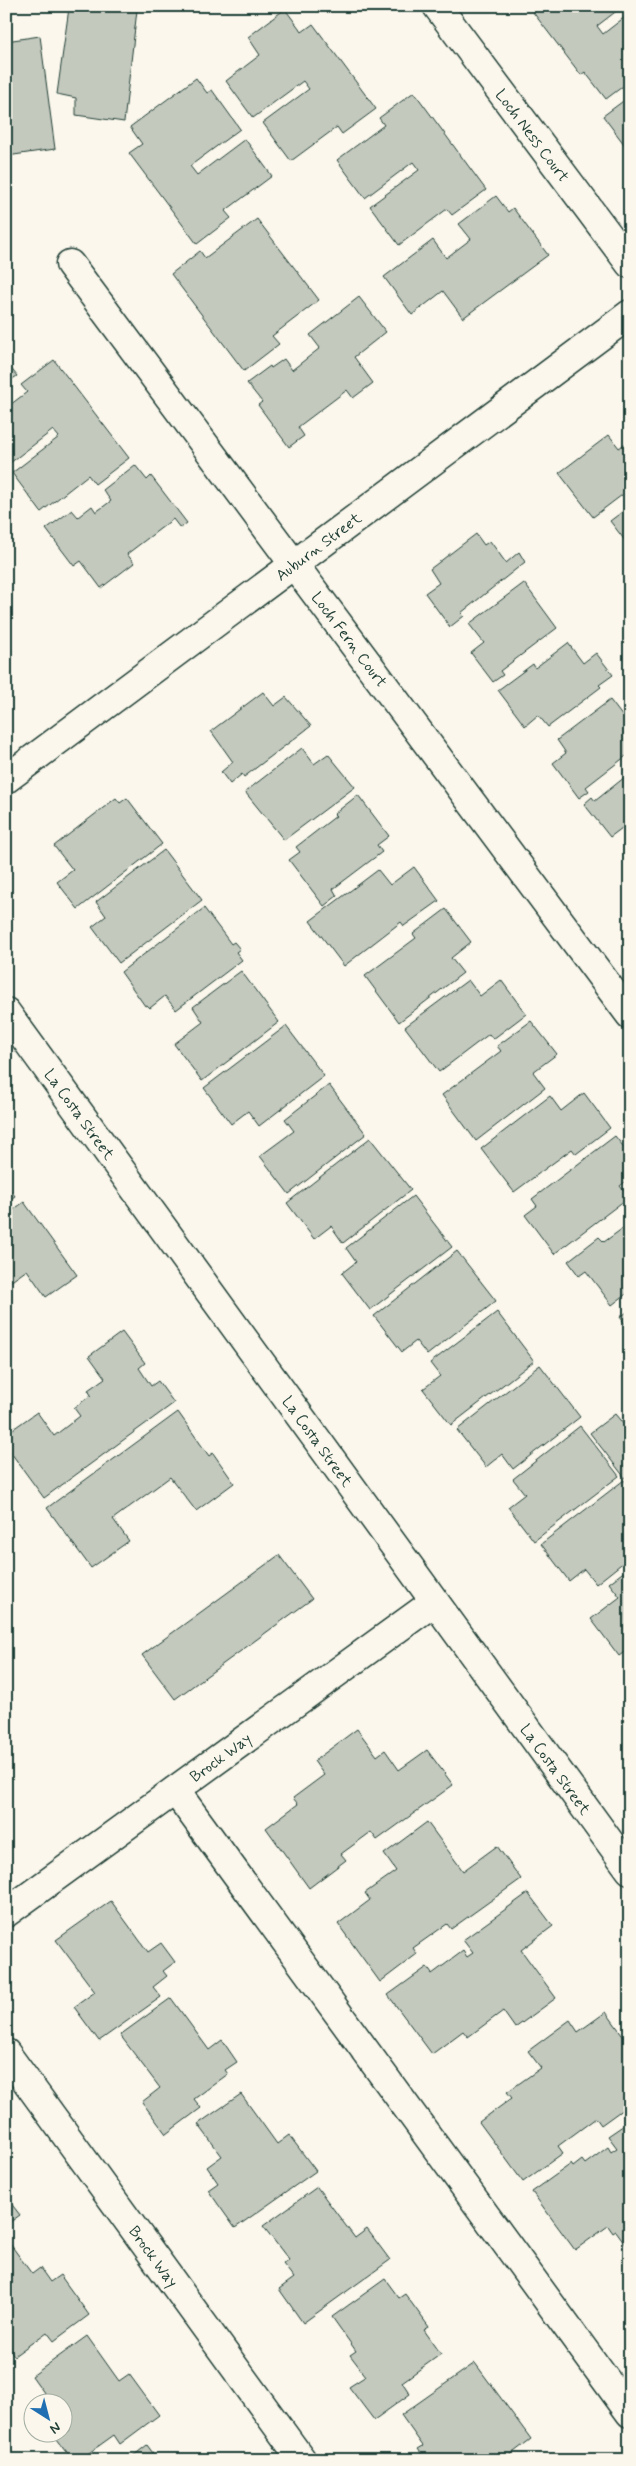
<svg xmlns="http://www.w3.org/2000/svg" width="636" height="2466" viewBox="0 0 636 2466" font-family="Mynerve,sans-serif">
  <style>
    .building { fill: #c4c9be; stroke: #1f3d34 }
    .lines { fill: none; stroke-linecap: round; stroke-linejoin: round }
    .minor-casing { stroke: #1f3d34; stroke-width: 31 }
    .major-casing { stroke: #1f3d34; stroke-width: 31 }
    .minor { stroke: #fbf7ec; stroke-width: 28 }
    .major { stroke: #fbf7ec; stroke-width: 28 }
    .labels { text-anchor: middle; stroke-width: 5; stroke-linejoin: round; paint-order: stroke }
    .street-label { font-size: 16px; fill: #1f3d34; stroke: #fbf7ec }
  </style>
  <rect width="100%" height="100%" fill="#fbf7ec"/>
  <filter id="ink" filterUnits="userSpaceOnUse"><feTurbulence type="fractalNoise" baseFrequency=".02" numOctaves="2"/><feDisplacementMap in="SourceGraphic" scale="10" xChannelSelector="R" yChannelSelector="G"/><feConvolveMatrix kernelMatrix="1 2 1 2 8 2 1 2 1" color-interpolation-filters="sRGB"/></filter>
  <g filter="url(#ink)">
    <path class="building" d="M90,6H115L137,10L124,122L76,115V98L57,94L69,8L90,11Z
      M623,6L597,26L603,34L630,13V81L606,99L585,72L581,75L529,7Z
      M285,9L302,32L313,24L376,109L342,134L337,127L291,161L263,123L309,89L303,81L253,118L226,81L260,55L248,37Z
      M40,36L55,149L7,156L6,41Z
      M196,78L207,93L212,90L240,129L190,166L197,175L245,139L272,176L225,211L231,218L197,244L129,153L142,144L130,127Z
      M414,92L486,190L452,215L447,209L399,245L370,206L419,170L413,162L365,198L337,160L384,125L379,118Z
      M630,96V152L603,116Z
      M496,196L508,212L513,208L548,255L463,318L443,291L412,315L384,277L433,240L446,258L471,239L459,224Z
      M257,219L319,300L272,336L279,344L244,371L171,274L200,251L205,258Z
      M359,297L386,332L354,357L373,383L353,398L347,390L298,427L304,436L289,447L258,405L262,402L247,383L270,366L271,368L284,359L292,370L320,348L310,335Z
      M54,360L129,458L95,484L88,475L41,512L12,473L59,437L53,430L10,463L6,459V408L27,392L21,385Z
      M6,362L17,376L6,383Z
      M609,435L619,448L630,440V489L593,517L559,473Z
      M135,465L147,480L151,476L187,523L180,528L173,519L127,554L134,563L101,588L81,561L74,566L46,529L72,510L78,517L92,506L96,512L111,501L103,490Z
      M630,506V547L610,521Z
      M476,534L484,545L490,541L506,563L519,552L525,562L461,613L464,616L450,627L425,593L439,583L430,569Z
      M524,583L557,628L500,671L503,675L493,682L471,653L484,643L469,624Z
      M568,643L583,663L596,653L613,675L599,685L601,687L548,727L538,715L525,726L498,690L533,664L535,668Z
      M263,692L274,706L286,697L311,726L244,777L242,774L230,784L221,772L233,762L211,731Z
      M610,700L630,726V753L586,787L589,791L579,798L553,763L566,753L557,740Z
      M302,748L314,764L328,754L355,787L284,840L245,792Z
      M630,773V822L610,837L584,804L592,797L595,801Z
      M358,795L389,836L377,845L382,852L333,889L337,896L324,906L289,860L300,852L296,847L336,816L334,814Z
      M116,798L120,803L127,798L162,844L78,909L57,882L73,870L54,846Z
      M164,850L202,900L119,963L92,927L106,916L96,902Z
      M414,867L439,901L404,926L401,922L344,966L310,921L378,870L390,885Z
      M204,908L231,944L234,942L240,949L236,952L242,960L176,1010L165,996L150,1008L147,1005L145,1006L121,972Z
      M446,909L471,942L451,958L463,973L399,1022L365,976L416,938L413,934Z
      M241,971L279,1022L202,1081L174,1044L203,1022L193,1007Z
      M468,980L480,996L501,980L526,1014L493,1039L489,1034L439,1072L405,1027Z
      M531,1021L557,1054L533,1072L545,1088L476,1141L442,1095L501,1051L497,1046Z
      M286,1026L324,1076L259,1126L248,1111L231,1124L204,1088Z
      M329,1085L366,1134L289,1194L260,1156L294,1131L285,1119Z
      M584,1093L610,1128L576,1154L572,1149L514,1192L481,1149L550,1096L561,1111Z
      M615,1136L630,1155V1178L620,1186L629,1197L554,1254L525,1215L537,1206L532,1199Z
      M370,1138L411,1190L343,1243L331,1226L314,1239L287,1203Z
      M6,1184L15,1196L6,1202Z
      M413,1196L452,1247L370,1310L342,1273L356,1262L346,1248Z
      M24,1202L77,1275L46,1297L27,1270L6,1285V1215Z
      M630,1223V1291L612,1305L586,1271L579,1276L568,1261L599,1237L604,1242Z
      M457,1251L496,1301L427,1355L416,1341L402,1352L374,1316Z
      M630,1310V1331L620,1317Z
      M497,1312L534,1361L451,1425L423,1389L440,1376L430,1363Z
      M122,1332L145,1363L139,1368L151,1386L158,1381L174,1403L44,1498L6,1446V1434L37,1412L54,1436L80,1416L74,1408L91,1395L88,1390L105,1378L89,1356Z
      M540,1365L580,1417L513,1469L502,1454L486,1467L457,1430Z
      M178,1412L209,1456L213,1453L234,1483L196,1511L170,1477L113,1519L129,1541L91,1568L47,1508Z
      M615,1414L630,1432V1474L625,1478L590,1433Z
      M580,1426L619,1476L534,1541L508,1507L525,1494L513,1479Z
      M624,1480L630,1488V1557L596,1584L584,1569L569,1581L541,1544Z
      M279,1555L312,1599L175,1699L142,1655Z
      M630,1567V1648L619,1656L591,1619L620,1597L609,1583Z
      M357,1729L377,1756L385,1750L399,1770L427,1750L453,1785L377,1840L371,1832L341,1854L346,1860L309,1888L266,1828L298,1804L293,1798L324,1775L314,1761Z
      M427,1822L463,1871L497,1846L521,1879L451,1929L447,1924L413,1948L417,1954L380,1982L338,1924L370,1900L365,1893L396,1871L384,1854Z
      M528,1893L553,1926L521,1950L556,1998L515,2028L503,2011L468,2037L463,2031L432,2054L388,1995L427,1967L432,1974L463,1951L467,1957L473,1953L463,1940Z
      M111,1901L148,1952L161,1943L175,1962L163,1971L167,1976L153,1987L161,1997L99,2041L74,2007L95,1992L56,1940Z
      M171,1998L209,2050L222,2040L237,2062L225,2070L228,2074L194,2099L201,2108L166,2134L142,2102L160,2088L120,2035Z
      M606,2012L630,2045V2104L601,2125L596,2118L558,2146L563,2153L523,2182L479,2122L512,2098L507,2092L541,2068L528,2051L570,2020L578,2032Z
      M241,2094L277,2144L289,2135L316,2171L235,2228L208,2190L218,2183L207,2167L222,2156L198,2124Z
      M630,2121V2245L627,2246L616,2231L613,2233L608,2226L575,2250L532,2192L571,2164L573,2167L582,2160L585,2164L608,2147L611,2152L617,2148L608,2136Z
      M317,2187L355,2238L367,2229L390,2260L303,2323L279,2289L294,2278L283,2264L289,2260L263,2226Z
      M6,2197L20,2215L6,2225Z
      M8,2241L32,2274L40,2268L50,2282L60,2275L89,2315L54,2341L47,2332L14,2356L11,2351L6,2355V2242Z
      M385,2279L399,2298L405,2294L429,2327L424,2330L441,2354L402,2382L410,2394L374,2420L349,2387L366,2376L350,2355L356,2351L332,2317Z
      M87,2336L119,2381L129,2374L159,2415L120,2444L114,2435L79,2460H73L57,2439L70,2429L62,2419V2404H52L32,2376Z
      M475,2363L531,2439L506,2458L507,2460H426L418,2449L423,2446L401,2415Z
      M147,2445L158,2460H128Z"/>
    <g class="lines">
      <g class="minor-casing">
        <path id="minor" d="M437,6L630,264
          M70,264L630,1015
          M6,1012L630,1870
          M175,1790L630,2413
          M6,1913L434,1602
          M6,2053L302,2460"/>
      </g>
      <g class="major-casing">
        <path id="major" d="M6,779L630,314"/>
      </g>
      <use href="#minor" class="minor"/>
      <use href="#major" class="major"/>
    </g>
  </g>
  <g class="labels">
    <g class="street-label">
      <text transform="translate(533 135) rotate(53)" y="6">Loch Ness Court</text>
      <text transform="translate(318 546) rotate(-37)" y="6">Auburn Street</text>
      <text transform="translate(350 639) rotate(53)" y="6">Loch Fern Court</text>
      <text transform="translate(80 1114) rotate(54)" y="6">La Costa Street</text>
      <text transform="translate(318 1441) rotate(54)" y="6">La Costa Street</text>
      <text transform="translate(220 1757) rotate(-36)" y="6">Brock Way</text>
      <text transform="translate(556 1769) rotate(54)" y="6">La Costa Street</text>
      <text transform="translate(154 2256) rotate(54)" y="6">Brock Way</text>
    </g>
  </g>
  <rect width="636" height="2466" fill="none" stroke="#fbf7ec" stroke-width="25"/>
  <rect x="12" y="12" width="611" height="2441" fill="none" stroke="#1f3d34" stroke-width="2" filter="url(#ink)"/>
  <g transform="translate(48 2418) rotate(144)"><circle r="24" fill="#fbf7ec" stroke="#a3ada2"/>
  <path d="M0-4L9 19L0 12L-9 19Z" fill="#1f6fb2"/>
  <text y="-8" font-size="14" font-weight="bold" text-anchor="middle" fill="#1f3d34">N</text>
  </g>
</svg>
